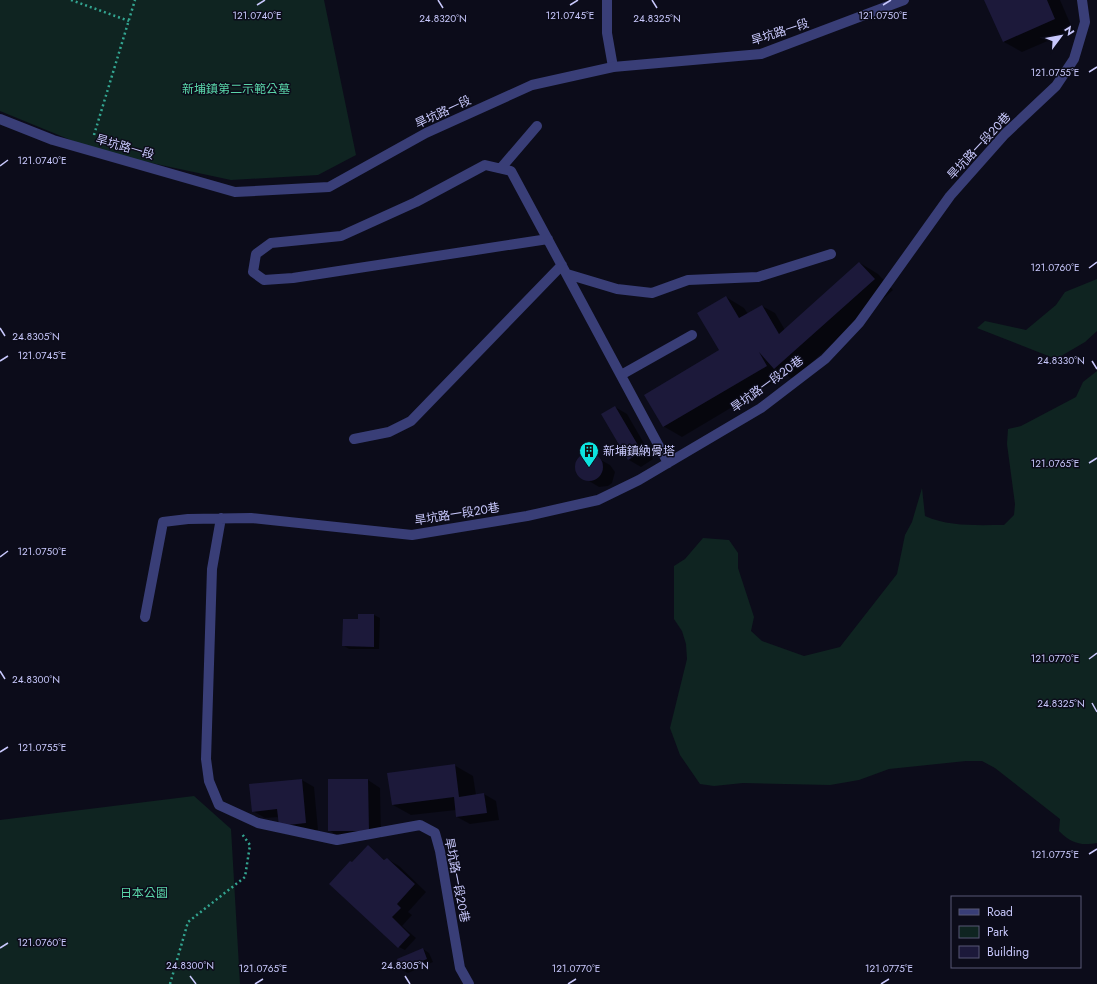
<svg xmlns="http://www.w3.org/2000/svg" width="1097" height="984" viewBox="0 0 1097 984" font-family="Jost,'Noto Sans TC',sans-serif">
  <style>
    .green { fill: #0f2421 }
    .shadow { fill: #0007 }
    .building { fill: #1c193a }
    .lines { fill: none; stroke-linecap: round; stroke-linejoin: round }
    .path { stroke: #33a591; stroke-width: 2.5; stroke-dasharray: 2 3; stroke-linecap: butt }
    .service { stroke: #393e77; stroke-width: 10 }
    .tertiary { stroke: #393e77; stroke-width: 10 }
    .ticks { fill: none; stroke: #c8c8fc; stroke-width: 1.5 }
    .labels { text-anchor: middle; stroke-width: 3; stroke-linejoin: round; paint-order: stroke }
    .street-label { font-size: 12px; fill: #c8c8fc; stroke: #0c0c1a }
    .park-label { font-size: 12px; fill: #5ad6a9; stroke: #0c0c1a }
    .poi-label { font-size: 12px; fill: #c8c8fc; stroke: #0c0c1a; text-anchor: start }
    .ticks-label { font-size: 10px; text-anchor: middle; fill: #c8c8fc; stroke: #0c0c1a; stroke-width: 3; stroke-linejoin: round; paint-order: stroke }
  </style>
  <rect width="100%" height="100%" fill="#0c0c1a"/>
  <path class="green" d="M0,0H324L356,155L318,175L231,180L100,152L0,111Z
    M1097,279V331L1085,342L1056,359L977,328L985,321L1026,330L1056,305L1065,292Z
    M1097,371V843C1080,846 1071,843 1059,831L1060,819L995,768L982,761H966L889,769L859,780L830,785L743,783L714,786L700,784L680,755L670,728L687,659L686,644L682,631L674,619V566L685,559L703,538L729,540L738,553V568L754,617L751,631L762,641L804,656L840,647L897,574L905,535L912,522L922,488L925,516C949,527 978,525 1004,525L1014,515L1015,504L1007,444L1008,429L1021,426L1076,397L1083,382Z
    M194,796L231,829L240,984H0V820Z"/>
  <path class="shadow" d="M985,0H1060L1073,30L1022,52L1004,42Z
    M860,263L878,274L893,290L793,379L783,373L784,376L682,437L663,426L721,351L726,297L744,308L748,314L762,306L775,313L785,330Z
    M615,407L627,414L653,459L641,467L629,460L602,414Z
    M590,454L610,465L615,472L612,483L608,486L599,487L579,475L577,467L579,459Z
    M374,615L380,618L379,649H349L344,646L359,620Z
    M454,765L473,776L476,795L484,794L496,801L499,820L470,824L457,817L456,810L411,815L393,805Z
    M302,780L314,787L318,830L292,832L279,817L265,818L253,811Z
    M329,780H368L380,788L381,838H341L329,830Z
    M368,847L385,860L387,859L399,866L426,892L408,912L412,915L402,926L416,938L405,950L399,947L353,863Z
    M423,949L429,953L433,962L408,973L402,970L398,960Z"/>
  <path class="building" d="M984,0H1047L1055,19L1003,42Z
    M859,262L875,279L774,369L759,352L767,366L663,427L644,395L719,350L697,313L726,296L739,318L762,305L779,334Z
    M615,406L642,452L628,460L601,414Z
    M575 467a14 14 0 1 1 28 0a14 14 0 1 1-28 0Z
    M358,614H374V647L342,646L343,619H358Z
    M455,764L459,797L484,793L487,813L456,817L454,797L392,805L387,773Z
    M302,779L306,823L279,826L277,809L252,812L249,784Z
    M328,779H368L369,831H328Z
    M368,845L384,860L387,858L415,884L397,904L401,908L392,917L410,935L398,948L329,884L350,861L352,862Z
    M423,948L427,959L401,970L397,959Z"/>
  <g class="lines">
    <path class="path" d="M71,0L129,21
      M94,135L135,0
      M170,984L188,922L245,877L250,845L242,834"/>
    <path class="service" d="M607,0V33L613,67
      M501,168L537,126
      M548,239L293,278L264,280L253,272L256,254L271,243L341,236L416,202L485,165L511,171L668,463
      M567,274L617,289L652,293L688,280L758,277L831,254
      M621,375L692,335
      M354,439L389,432L411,421L562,265
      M221,518L212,569L206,759L209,781L219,805L258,823L337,840L420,825L435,833L440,851L460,968L469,984
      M145,617L163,522L188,519L251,518L412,535L527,516L598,500L639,480L761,408L825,359L859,323L950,196L1005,134L1056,86L1074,59L1085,22L1082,0"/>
    <path class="tertiary" d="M0,119L53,140L235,192L329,187L426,133L532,85L613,67L761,54L904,0"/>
  </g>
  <path class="ticks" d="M438,0L443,8M652,0L657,8M257,5L265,0M570,5L578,0M883,5L891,0M1089,72L1097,67M0,166L8,160M1089,268L1097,262M0,328L5,336M0,361L8,356M1092,361L1097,369M1089,463L1097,458M0,557L8,551M1089,659L1097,653M0,671L5,679M1092,703L1097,712M0,752L8,747M1089,854L1097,849M0,948L8,943M190,976L196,984M405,976L410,984M255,984L263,979M568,984L576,979M881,984L889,979"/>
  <defs>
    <g id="building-pin" transform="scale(1)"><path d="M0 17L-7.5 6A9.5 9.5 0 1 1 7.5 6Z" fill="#0de3e0" stroke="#0c0c1a"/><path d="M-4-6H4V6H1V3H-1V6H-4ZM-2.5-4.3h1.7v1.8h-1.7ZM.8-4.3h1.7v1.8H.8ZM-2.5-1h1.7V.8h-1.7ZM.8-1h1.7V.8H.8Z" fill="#111"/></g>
  </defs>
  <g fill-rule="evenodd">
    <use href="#building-pin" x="589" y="451"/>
  </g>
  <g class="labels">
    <g class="street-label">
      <text transform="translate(780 32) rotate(-18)" y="4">旱坑路一段</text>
      <text transform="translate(443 112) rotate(-25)" y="4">旱坑路一段</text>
      <text transform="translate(979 146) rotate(-47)" y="4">旱坑路一段20巷</text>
      <text transform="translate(125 147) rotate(16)" y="4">旱坑路一段</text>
      <text transform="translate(767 384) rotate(-36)" y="4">旱坑路一段20巷</text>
      <text transform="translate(457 514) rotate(-9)" y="4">旱坑路一段20巷</text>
      <text transform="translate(457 880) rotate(79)" y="4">旱坑路一段20巷</text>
    </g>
    <g class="park-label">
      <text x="236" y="93">新埔鎮第二示範公墓</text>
      <text x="144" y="897">日本公園</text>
    </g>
    <g class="poi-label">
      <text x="603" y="455">新埔鎮納骨塔</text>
    </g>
  </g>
  <g class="ticks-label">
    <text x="257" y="19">121.0740°E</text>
    <text x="570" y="19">121.0745°E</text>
    <text x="883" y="19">121.0750°E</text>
    <text x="443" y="22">24.8320°N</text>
    <text x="657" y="22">24.8325°N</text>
    <text x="1055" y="76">121.0755°E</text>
    <text x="42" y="164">121.0740°E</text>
    <text x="1055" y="271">121.0760°E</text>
    <text x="36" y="340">24.8305°N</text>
    <text x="42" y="359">121.0745°E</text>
    <text x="1061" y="364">24.8330°N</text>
    <text x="1055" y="467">121.0765°E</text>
    <text x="42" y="555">121.0750°E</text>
    <text x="1055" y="662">121.0770°E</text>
    <text x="36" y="683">24.8300°N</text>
    <text x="1061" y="707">24.8325°N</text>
    <text x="42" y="751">121.0755°E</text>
    <text x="1055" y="858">121.0775°E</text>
    <text x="42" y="946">121.0760°E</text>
    <text x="190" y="969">24.8300°N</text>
    <text x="405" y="969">24.8305°N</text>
    <text x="263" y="972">121.0765°E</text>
    <text x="576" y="972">121.0770°E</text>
    <text x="889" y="972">121.0775°E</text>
  </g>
  <rect x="951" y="896" width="130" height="72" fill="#0c0c1a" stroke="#575774"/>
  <rect x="959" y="909" width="20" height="6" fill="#393e77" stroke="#575774"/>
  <text x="987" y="916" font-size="12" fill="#c8c8fc">Road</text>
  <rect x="959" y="926" width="20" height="12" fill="#0f2421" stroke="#575774"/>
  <text x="987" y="936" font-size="12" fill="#c8c8fc">Park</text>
  <rect x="959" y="946" width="20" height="12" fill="#1c193a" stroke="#575774"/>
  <text x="987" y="956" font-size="12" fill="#c8c8fc">Building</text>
  <g transform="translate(1061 36) rotate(58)" stroke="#0c0c1a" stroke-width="3" paint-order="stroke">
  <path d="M0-3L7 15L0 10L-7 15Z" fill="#c8c8fc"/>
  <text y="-6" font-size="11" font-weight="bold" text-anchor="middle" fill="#c8c8fc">N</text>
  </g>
</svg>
